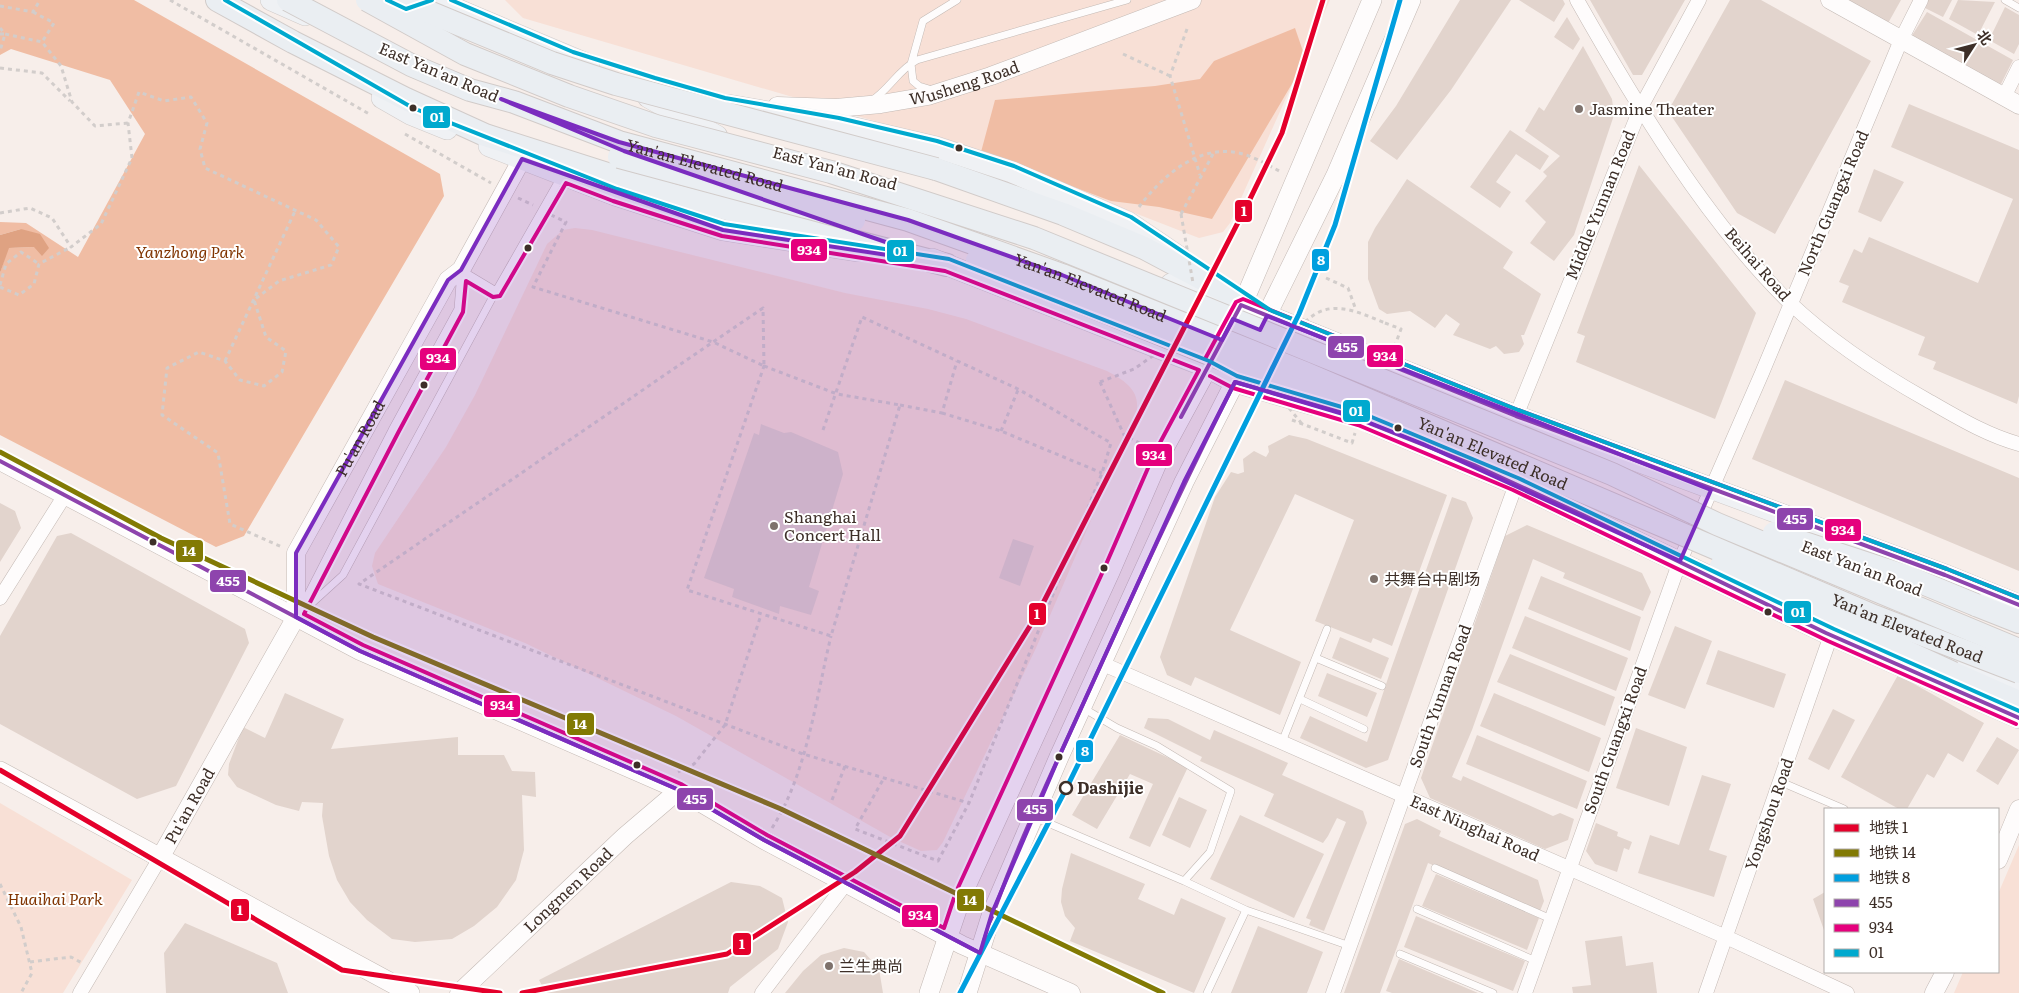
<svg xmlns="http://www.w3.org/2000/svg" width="2019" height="993" viewBox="0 0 2019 993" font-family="Literata,'Noto Sans SC',serif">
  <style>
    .green { fill: #f8e0d6 }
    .forest { fill: #f0bda4 }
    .water { fill: #dfa282 }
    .building { fill: #e2d4cd }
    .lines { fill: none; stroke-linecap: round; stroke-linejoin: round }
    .service-casing { stroke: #c3b9b4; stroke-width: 8 }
    .minor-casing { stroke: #c3b9b4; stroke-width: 15 }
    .tertiary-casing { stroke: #c3b9b4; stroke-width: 19 }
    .secondary-casing { stroke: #c3b9b4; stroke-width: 20 }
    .primary-casing { stroke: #d1cbc9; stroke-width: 22 }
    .trunk-casing { stroke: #d1cbc9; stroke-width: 24 }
    .path { stroke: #d2cdcb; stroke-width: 3; stroke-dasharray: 4 4; stroke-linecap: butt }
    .service { stroke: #fefcfc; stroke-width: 7 }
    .minor { stroke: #fefcfc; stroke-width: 14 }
    .tertiary { stroke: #fefcfc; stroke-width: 18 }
    .secondary { stroke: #fefcfc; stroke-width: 19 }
    .primary { stroke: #eff1f4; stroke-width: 21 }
    .trunk { stroke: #eaeef2; stroke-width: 22 }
    .trunk-bridge-casing { stroke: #d1cbc9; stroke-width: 24; stroke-linecap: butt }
    .path-bridge { stroke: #d2cdcb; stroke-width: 3; stroke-dasharray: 4 4; stroke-linecap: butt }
    .trunk-bridge { stroke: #eaeef2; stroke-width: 22 }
    .bus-1-casing { stroke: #fff; stroke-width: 8 }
    .bus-2-casing { stroke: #fff; stroke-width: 8 }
    .bus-3-casing { stroke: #fff; stroke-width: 8 }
    .bus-1 { stroke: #8e44ad; stroke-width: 4 }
    .bus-2 { stroke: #e5007d; stroke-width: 4 }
    .bus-3 { stroke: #00a9ce; stroke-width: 4 }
    .metro-1-casing { stroke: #fff; stroke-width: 9 }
    .metro-2-casing { stroke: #fff; stroke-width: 9 }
    .metro-3-casing { stroke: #fff; stroke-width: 9 }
    .metro-1 { stroke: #e4002b; stroke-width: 5 }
    .metro-2 { stroke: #827a04; stroke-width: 5 }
    .metro-3 { stroke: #009fdf; stroke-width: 5 }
    .marked { fill: #7b2cbf; fill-opacity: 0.2; stroke: #7b2cbf; stroke-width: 4; stroke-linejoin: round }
    .bus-dot { fill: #3d2f28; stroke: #fff; stroke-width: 2 }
    .poi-dot { fill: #7e726c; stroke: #fff; stroke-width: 2 }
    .stop-dot { fill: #fff; stroke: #3d2f28; stroke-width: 2.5 }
    .labels { text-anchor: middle; stroke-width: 4; stroke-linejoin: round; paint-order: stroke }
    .street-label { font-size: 16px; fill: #3d2f28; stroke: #fff }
    .poi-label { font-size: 16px; fill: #3d2f28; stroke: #fff; text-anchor: start }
    .park-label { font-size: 16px; font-style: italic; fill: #803400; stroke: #fff }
    .stop-label { font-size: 16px; font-weight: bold; fill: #3d2f28; stroke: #fff; text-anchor: start }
    .line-badge { stroke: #fff; stroke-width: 2 }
    .badge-label { font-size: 14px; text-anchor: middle; font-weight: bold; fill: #fff }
  </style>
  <rect width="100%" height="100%" fill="#f7eeea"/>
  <path class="green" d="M505,0H1330L1230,223L1223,232L1199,238L970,149L523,18Z
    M575,228L592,230L845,293L928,309L966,319L1107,371C1127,382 1143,392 1135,418L1036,648L943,842L937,850L921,851L892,838L676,716L525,643L378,584L372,566L375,553L446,447L475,395L547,244L563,230Z
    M0,803L132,880L63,993H0Z
    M2019,845V993H1954L1963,972H1998V894Z"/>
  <path class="forest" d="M0,0H134L440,174L444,196L244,536L216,547L0,435V273L8,248L34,247L21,229L0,235V222L26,223L78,257L145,134L110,80L11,49L0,55Z
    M1295,28L1306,60L1212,219L1159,207L1111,201L981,152L995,100L1155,86L1200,79L1214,61Z"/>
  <path class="water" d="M21,229L40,234L49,248L42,256L34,247L9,248L0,273V235Z"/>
  <path class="building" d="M1460,0H1511L1451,90L1397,160L1370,141L1396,106Z
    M1519,0H1563L1565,4L1554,22Z
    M1590,0H1685L1642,75H1633Z
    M1730,0H1761L1871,61L1775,234L1737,213L1668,111Z
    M1842,0H1901L1887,25Z
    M1927,0H1952L1943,17L1923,7Z
    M1958,0L1995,2L1978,35L1949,19Z
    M2005,7L2019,15V44L2014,54L1989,40Z
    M1927,12L2013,60L2000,86L1911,37Z
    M1567,17L1580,39L1573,50L1554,37Z
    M1583,46L1612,99L1614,115L1574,235L1554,261L1530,243L1546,222L1525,201L1547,176L1543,172L1560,156L1525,131L1539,107L1544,111Z
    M1909,104L2019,150V396L2017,404L1933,369L1936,362L1918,355L1925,337L1842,302L1849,286L1839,282L1854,249L1862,253L1869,237L1978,283L2013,199L1891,147Z
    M1510,130L1549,156L1540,170L1516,154L1496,182L1511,192L1500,208L1470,187Z
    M1639,165L1756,313L1715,419L1576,362L1585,336L1577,333Z
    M1874,169L1904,182L1881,222L1858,212Z
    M1407,179L1513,252L1503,268L1541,294L1524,335H1521L1524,344L1519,352L1504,354L1496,346L1490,349L1453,335L1460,324L1446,314L1435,328L1410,311L1387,314L1379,309L1368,279V242L1375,228Z
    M1785,380L2019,478V571L1752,459Z
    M761,424L784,433L791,432L838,452L843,474L809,587L819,591L811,615L780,606L779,614L732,597L734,589L704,578L754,433L759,435Z
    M1289,435L1307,439L1447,495L1392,646L1373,638L1371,643L1315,621L1354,520L1295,494L1230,630L1301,662L1280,715L1195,677L1191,686L1167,675L1160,657L1215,497L1231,472L1238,474L1244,472L1243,459L1254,451L1266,457L1269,452L1268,446Z
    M1452,497L1466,502L1473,518L1388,760L1366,768L1300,738L1310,716L1367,742L1391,669Z
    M0,503L15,511L21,528L0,562Z
    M1527,525L1642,573L1651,592L1643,611L1563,578L1565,573L1533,559L1472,730L1452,777L1461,781L1463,776L1553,816L1560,813L1574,819L1568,840L1545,849L1430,798L1421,778L1505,536Z
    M71,533L245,629L249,643L176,786L137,799L0,724V636L57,536Z
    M1013,539L1034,546L1020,586L999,578Z
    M1541,576L1641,617L1630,651L1528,609Z
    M1525,616L1628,658L1616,691L1512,648Z
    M1675,626L1712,641L1685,709L1648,695Z
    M1340,637L1389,658L1381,679L1332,658Z
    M1718,650L1786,674L1774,708L1706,684Z
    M1510,654L1615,697L1605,726L1497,682Z
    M1327,673L1377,693L1367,717L1318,696Z
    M1898,675L1984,723L1963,762L1948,753L1934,778L1927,774L1907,809H1899L1841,777Z
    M285,693L344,719L331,749L458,737V755H504L512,771L535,772L536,797L522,795L524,850L516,880L497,907L474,926L452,939L415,942L392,939L367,920L350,902L337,880L329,856L322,816L323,803L302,802L299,811L276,805L237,787L228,775L229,764L243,727L265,738Z
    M1494,693L1601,738L1589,772L1480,726Z
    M1833,709L1855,720L1829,770L1808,759Z
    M1148,718L1168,719L1210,740L1214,730L1288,763L1282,775L1363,811L1367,823L1324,931L1309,925L1311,920L1306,918L1346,822L1337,818L1328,836L1323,843L1264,816L1274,794L1200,761L1202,757L1144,728Z
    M1636,728L1687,747L1669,806L1616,788Z
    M1120,735L1188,767L1150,847L1129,838L1153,784L1130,774L1097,829L1072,815Z
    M1477,735L1587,781L1577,809L1466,764Z
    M1997,737L2019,750L1998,785L1976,771Z
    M1702,775L1731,784L1709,850L1727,856L1714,897L1638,873L1650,835L1679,845Z
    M1179,797L1207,810L1190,848L1162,835Z
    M1240,815L1324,854L1294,918L1210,879Z
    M1417,819L1441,831L1439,836L1538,880L1544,901L1540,911L1428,863L1380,993H1344L1405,824Z
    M1596,823L1618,832L1617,836L1632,842L1629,850L1624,848L1617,872L1595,864L1586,851Z
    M1071,853L1145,884L1138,899L1174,915L1181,898L1226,918L1194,993L1070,941L1075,928L1065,916L1061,902L1062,889Z
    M1436,874L1539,918L1527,950L1422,906Z
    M731,882L760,886L782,898L788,922L778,949L730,987L728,993H546L539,980Z
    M1825,892V933L1813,899Z
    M1416,916L1525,961L1513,991L1404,947Z
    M185,923L277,963L288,993H166L164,953Z
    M1258,926L1323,952L1307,993H1231Z
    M1622,936L1626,966L1653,962L1657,993H1573L1572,987L1591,985L1585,941Z
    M844,948L864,952L879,969L883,993H785L803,971L821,955Z
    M1399,959L1478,993H1392L1386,991Z"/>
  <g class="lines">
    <g class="service-casing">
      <path id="service" d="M2005,0L2019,8
        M932,90L919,86L913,81L911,64L923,21L957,0
        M871,101C889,90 898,70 917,60L1127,0
        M301,608L392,430L458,309L461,270L496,291
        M299,615L343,575L496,291L561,177
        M1316,658L1382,686
        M1300,699L1364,729
        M1282,742L1327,629
        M1781,782L1844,809
        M1034,817L1184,881L1210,852L1231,791L1157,746L1117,728L1083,708
        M1435,868L1551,919
        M1184,881L1246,910L1207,993
        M1417,909L1536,961
        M1246,910L1350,946
        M1400,954L1493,993"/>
    </g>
    <g class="minor-casing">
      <path id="minor" d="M1577,0C1634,101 1706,221 1789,302C1829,340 1879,373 1927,400C1957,417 1986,435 2019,444
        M2004,97L2019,67
        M1516,416L1641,107L1699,0
        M0,598L65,495
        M1103,664L1726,937L1847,993
        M80,993L160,858
        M762,993L847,882
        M1333,993L1516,484
        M1525,993L1680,561L1762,373L1901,40L1921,0
        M1706,993L1831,635"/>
    </g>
    <g class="tertiary-casing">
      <g id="tertiary">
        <path d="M1830,0L2019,105"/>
        <path id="s1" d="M777,106L836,108L881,104L928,96L991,76L1192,0"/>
        <path d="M0,461L360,651L679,790L764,840L962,945L1071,993"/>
        <path id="s2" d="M160,858L296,617V553L448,280L461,270L522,159"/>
        <path d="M1998,860L2019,809"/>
        <path id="s3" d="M459,993L625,836L679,790"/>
        <path d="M1934,993L1945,972"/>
      </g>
    </g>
    <g class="secondary-casing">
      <path id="secondary" d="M1260,329L1336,175L1411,0
        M0,771L410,993
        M929,993L962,895L1110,572L1161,454L1244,301L1372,0
        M967,993L992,913L1059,757L1184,482L1241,370"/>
    </g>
    <g class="primary-casing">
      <path id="primary" d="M271,0L305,15
        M413,13L442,3L589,65
        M648,97L717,136
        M382,98L410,114L447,129
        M728,105L838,124L936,147L1012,172L1128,222L1181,258
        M489,146L615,195L723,230L857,251
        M932,259L1207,367L1235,382L1314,405
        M1171,284L1241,305L1516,416L1945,575L2019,605
        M1371,423L1516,484L1831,635L2019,718
        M1912,644L2019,687"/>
    </g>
    <g class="trunk-casing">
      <path id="trunk" d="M217,0L293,42L406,99L485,135L673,195L947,265
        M936,169L1063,214L1144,248L1244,301
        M1976,605L2019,622
        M1953,673L2019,702"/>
    </g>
    <path class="path" d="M170,0L371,115
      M0,6L33,12L40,0
      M33,12L54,23L42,42
      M0,28L5,34L42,42L61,66L72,102L95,126L128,123
      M1187,29L1170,76L1200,175
      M0,34H5L0,51
      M1123,54L1170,76
      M0,68L42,73L70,101
      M405,134L491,183
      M518,198L533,205
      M1139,207C1163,175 1202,140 1246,155C1258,159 1270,166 1281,172
      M0,213L30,208L52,218L71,247L101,224L132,158L128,123L139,92L164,101L191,97L207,123L200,149L205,168L316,220L339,247L331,265L279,281L254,300L266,337L286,351L282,372L264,386L240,380L225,361L199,352L167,368L162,415L218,453L230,524L282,547
      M1181,214L1213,154
      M551,215L566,222L533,287L713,342L764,366L763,308L713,342L359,584L803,754L969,803L938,861L855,829L884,778
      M1326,278L1348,288L1356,310
      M0,285L6,264L21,252L39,264
      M0,287L19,295L34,284L39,264L71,247
      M1385,323L1401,329L1394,348
      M225,361L296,209
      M764,366L837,394L900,405L831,636L687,590Z
      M1100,382L1124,435L1147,447
      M900,405L942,413L957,361
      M942,413L1001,431L1102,473
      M1292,420L1352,443L1355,433
      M823,430L862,317L1018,389L1111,443L1102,473L969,803
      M1001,431L1018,390
      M678,772L694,764L725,725L761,615
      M832,800L845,766
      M772,828C807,774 816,698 831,636
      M0,884L21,927L32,973L21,993
      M30,962L71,957L82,963"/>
    <use href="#service" class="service"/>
    <use href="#minor" class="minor"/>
    <use href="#tertiary" class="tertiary"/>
    <use href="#secondary" class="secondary"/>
    <use href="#primary" class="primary"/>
    <use href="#trunk" class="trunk"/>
    <g class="trunk-bridge-casing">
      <g id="trunk-bridge">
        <path id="s4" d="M288,0L411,65L470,90L514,102L619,142L908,220L1062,275L1305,373L1874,616L2019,672"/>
        <path d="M367,0L465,54L569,96L656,126L831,172L1034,238L1612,474L1717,524L2019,650"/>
        <path d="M400,0L552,63L616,84L936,169"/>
        <path d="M619,157L854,220"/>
        <path d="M977,260L1390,427"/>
        <path d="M1774,533L1908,577L1976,605"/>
        <path d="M1721,566L1953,673"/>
      </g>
    </g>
    <path class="path-bridge" d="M1181,214L1193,283
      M1300,328C1326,295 1355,311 1385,323
      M1100,382L1134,369L1157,353
      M1289,408L1302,424"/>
    <use href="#trunk-bridge" class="trunk-bridge"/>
    <g class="bus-1-casing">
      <path id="bus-1" d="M1181,417L1241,305L1516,416L1945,575L2019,605
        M0,461L360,651L679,790L764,840L980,953C1006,868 1046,786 1083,704C1132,596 1181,488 1235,382L1346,414L1474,465L1583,515L1826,633L2019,718"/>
    </g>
    <g class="bus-2-casing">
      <path id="bus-2" d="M566,183L613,201L722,236L945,271L1199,370L1155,452L1104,569L956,892L944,928L767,835L681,784L363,645L304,614L398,433L463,312L466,281L493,297L500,296Z
        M1205,359L1236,302L1243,299L1518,410L1947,569L2019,598
        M1210,376L1233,388L1358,425L1513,490L1828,641L2016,724"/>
    </g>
    <g class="bus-3-casing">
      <path id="bus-3" d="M225,0L413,108L617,189L724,224L949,259L1209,361L1237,376L1362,413L1518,478L1834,629L2019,711
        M387,0L406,9L432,0
        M451,0L573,52L655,78L725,98L839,118L937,141L1014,166L1131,217L1270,310L1518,410L1947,569L2019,598"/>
    </g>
    <use href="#bus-1" class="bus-1"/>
    <use href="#bus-2" class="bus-2"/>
    <use href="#bus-3" class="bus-3"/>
    <g class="metro-1-casing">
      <path id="metro-1" d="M0,770L342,970L500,993
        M522,993L727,954L855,872L900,836L1038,613L1250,199L1282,133L1323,0"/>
    </g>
    <g class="metro-2-casing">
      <path id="metro-2" d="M0,452L161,538L373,637L781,809L1163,993"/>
    </g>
    <g class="metro-3-casing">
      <path id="metro-3" d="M960,993L1066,789L1299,314L1335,225L1400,0"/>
    </g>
    <use href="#metro-1" class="metro-1"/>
    <use href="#metro-2" class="metro-2"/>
    <use href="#metro-3" class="metro-3"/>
  </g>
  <path class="marked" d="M501,99L619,142L908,220L1062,275L1222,340L1233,319L1260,330L1267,316L1711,490L1680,561L1423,444L1360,419L1235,382L1184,482L1059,757L992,913L980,953L764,840L679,790L360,651L296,617V553L448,280L461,270L522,159L723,230L894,256L897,246L624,151Z"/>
  <g class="bus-dot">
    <circle cx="413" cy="108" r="4.5"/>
    <circle cx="959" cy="148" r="4.5"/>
    <circle cx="528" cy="248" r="4.5"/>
    <circle cx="424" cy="385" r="4.5"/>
    <circle cx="1398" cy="428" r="4.5"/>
    <circle cx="153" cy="542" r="4.5"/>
    <circle cx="1104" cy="568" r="4.5"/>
    <circle cx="1768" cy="612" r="4.5"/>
    <circle cx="1059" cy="757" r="4.5"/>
    <circle cx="637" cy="765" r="4.5"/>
  </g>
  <g class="poi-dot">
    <circle cx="1579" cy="109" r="5"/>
    <circle cx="774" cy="526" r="5"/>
    <circle cx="1374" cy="579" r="5"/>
    <circle cx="829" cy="966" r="5"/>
  </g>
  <circle class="stop-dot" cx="1066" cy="788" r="6"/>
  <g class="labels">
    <g class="street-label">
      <text transform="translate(439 72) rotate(23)" y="6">East Yan'an Road</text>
      <text dy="6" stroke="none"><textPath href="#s1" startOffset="190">Wusheng Road</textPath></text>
      <text dy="6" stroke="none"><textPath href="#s4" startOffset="450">Yan'an Elevated Road</textPath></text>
      <text transform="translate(835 168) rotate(15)" y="6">East Yan'an Road</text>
      <text transform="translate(1833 203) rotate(-67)" y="6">North Guangxi Road</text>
      <text transform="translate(1600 205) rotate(-68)" y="6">Middle Yunnan Road</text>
      <text transform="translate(1758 264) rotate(49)" y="6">Beihai Road</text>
      <text dy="6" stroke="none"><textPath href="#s4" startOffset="855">Yan'an Elevated Road</textPath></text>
      <text dy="6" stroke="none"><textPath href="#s2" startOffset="472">Pu'an Road</textPath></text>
      <text dy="6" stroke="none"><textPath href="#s4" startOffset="1290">Yan'an Elevated Road</textPath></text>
      <text transform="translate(1862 568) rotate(21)" y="6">East Yan'an Road</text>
      <text dy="6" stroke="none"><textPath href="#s4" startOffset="1740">Yan'an Elevated Road</textPath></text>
      <text transform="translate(1440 696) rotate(-70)" y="6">South Yunnan Road</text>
      <text transform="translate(1615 740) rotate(-70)" y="6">South Guangxi Road</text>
      <text dy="6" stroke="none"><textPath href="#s2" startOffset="60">Pu'an Road</textPath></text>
      <text transform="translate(1769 814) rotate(-71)" y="6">Yongshou Road</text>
      <text transform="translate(1475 828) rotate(24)" y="6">East Ninghai Road</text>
      <text dy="6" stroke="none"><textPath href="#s3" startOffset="150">Longmen Road</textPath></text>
    </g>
    <g class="poi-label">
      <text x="1589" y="115">Jasmine Theater</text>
      <text x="784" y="523">Shanghai<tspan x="784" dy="18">Concert Hall</tspan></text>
      <text x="1384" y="585">共舞台中剧场</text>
      <text x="839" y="972">兰生典尚</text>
    </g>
    <g class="park-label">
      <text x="190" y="258">Yanzhong Park</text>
      <text x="55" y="905">Huaihai Park</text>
    </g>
    <g class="stop-label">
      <text x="1077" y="794">Dashijie</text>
    </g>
  </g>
  <g class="line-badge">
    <rect x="422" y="105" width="29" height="24" rx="5" fill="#00a9ce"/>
    <rect x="1234" y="199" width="19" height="24" rx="5" fill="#e4002b"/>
    <rect x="790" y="238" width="38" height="24" rx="5" fill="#e5007d"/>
    <rect x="886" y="239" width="29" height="24" rx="5" fill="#00a9ce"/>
    <rect x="1311" y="248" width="19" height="24" rx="5" fill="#009fdf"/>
    <rect x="1327" y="335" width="38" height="24" rx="5" fill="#8e44ad"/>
    <rect x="1366" y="344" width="38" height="24" rx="5" fill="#e5007d"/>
    <rect x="419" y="347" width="38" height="24" rx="5" fill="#e5007d"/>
    <rect x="1342" y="399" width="29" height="24" rx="5" fill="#00a9ce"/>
    <rect x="1135" y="443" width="38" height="24" rx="5" fill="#e5007d"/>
    <rect x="1776" y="507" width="38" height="24" rx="5" fill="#8e44ad"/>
    <rect x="1824" y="518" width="38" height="24" rx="5" fill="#e5007d"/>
    <rect x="175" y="539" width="29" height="24" rx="5" fill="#827a04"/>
    <rect x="209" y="569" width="38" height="24" rx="5" fill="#8e44ad"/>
    <rect x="1783" y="600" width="29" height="24" rx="5" fill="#00a9ce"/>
    <rect x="1028" y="602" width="19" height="24" rx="5" fill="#e4002b"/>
    <rect x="483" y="694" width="38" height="24" rx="5" fill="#e5007d"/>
    <rect x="566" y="712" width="29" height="24" rx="5" fill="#827a04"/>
    <rect x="1075" y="739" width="19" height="24" rx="5" fill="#009fdf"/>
    <rect x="676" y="787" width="38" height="24" rx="5" fill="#8e44ad"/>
    <rect x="1016" y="798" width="38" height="24" rx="5" fill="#8e44ad"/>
    <rect x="956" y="888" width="29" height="24" rx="5" fill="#827a04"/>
    <rect x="230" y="898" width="20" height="24" rx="5" fill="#e4002b"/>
    <rect x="901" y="904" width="38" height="24" rx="5" fill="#e5007d"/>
    <rect x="732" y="932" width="20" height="24" rx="5" fill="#e4002b"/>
  </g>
  <g class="badge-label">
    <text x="437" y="122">01</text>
    <text x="1244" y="216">1</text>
    <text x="809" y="255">934</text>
    <text x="900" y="256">01</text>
    <text x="1321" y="265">8</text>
    <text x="1346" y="352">455</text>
    <text x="1385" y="361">934</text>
    <text x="438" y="363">934</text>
    <text x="1356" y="416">01</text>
    <text x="1154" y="460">934</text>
    <text x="1795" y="524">455</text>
    <text x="1843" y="535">934</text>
    <text x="189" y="556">14</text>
    <text x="228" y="586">455</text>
    <text x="1798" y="617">01</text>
    <text x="1037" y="619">1</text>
    <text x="502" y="710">934</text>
    <text x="580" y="729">14</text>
    <text x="1085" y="756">8</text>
    <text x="695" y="804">455</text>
    <text x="1035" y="814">455</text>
    <text x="970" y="905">14</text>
    <text x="240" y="915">1</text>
    <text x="920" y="920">934</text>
    <text x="742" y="949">1</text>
  </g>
  <rect x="1824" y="808" width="175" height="165" fill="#ffffff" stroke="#b1aca9"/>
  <rect x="1834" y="824" width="25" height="8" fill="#e4002b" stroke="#b1aca9"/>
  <text x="1869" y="833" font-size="15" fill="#3d2f28">地铁 1</text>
  <rect x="1834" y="849" width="25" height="8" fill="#827a04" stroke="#b1aca9"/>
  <text x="1869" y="858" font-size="15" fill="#3d2f28">地铁 14</text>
  <rect x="1834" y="874" width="25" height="8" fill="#009fdf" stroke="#b1aca9"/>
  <text x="1869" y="883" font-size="15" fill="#3d2f28">地铁 8</text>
  <rect x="1834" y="899" width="25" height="8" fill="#8e44ad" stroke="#b1aca9"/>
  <text x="1869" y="908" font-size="15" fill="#3d2f28">455</text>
  <rect x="1834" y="924" width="25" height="8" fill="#e5007d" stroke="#b1aca9"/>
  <text x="1869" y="933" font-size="15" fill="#3d2f28">934</text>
  <rect x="1834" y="949" width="25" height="8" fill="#00a9ce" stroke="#b1aca9"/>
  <text x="1869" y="958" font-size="15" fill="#3d2f28">01</text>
  <g transform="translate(1974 45) rotate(54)" stroke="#ffffff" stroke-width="4" paint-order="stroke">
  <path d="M0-4L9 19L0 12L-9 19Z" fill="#3d2f28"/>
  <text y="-8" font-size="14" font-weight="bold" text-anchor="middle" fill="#3d2f28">北</text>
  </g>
</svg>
